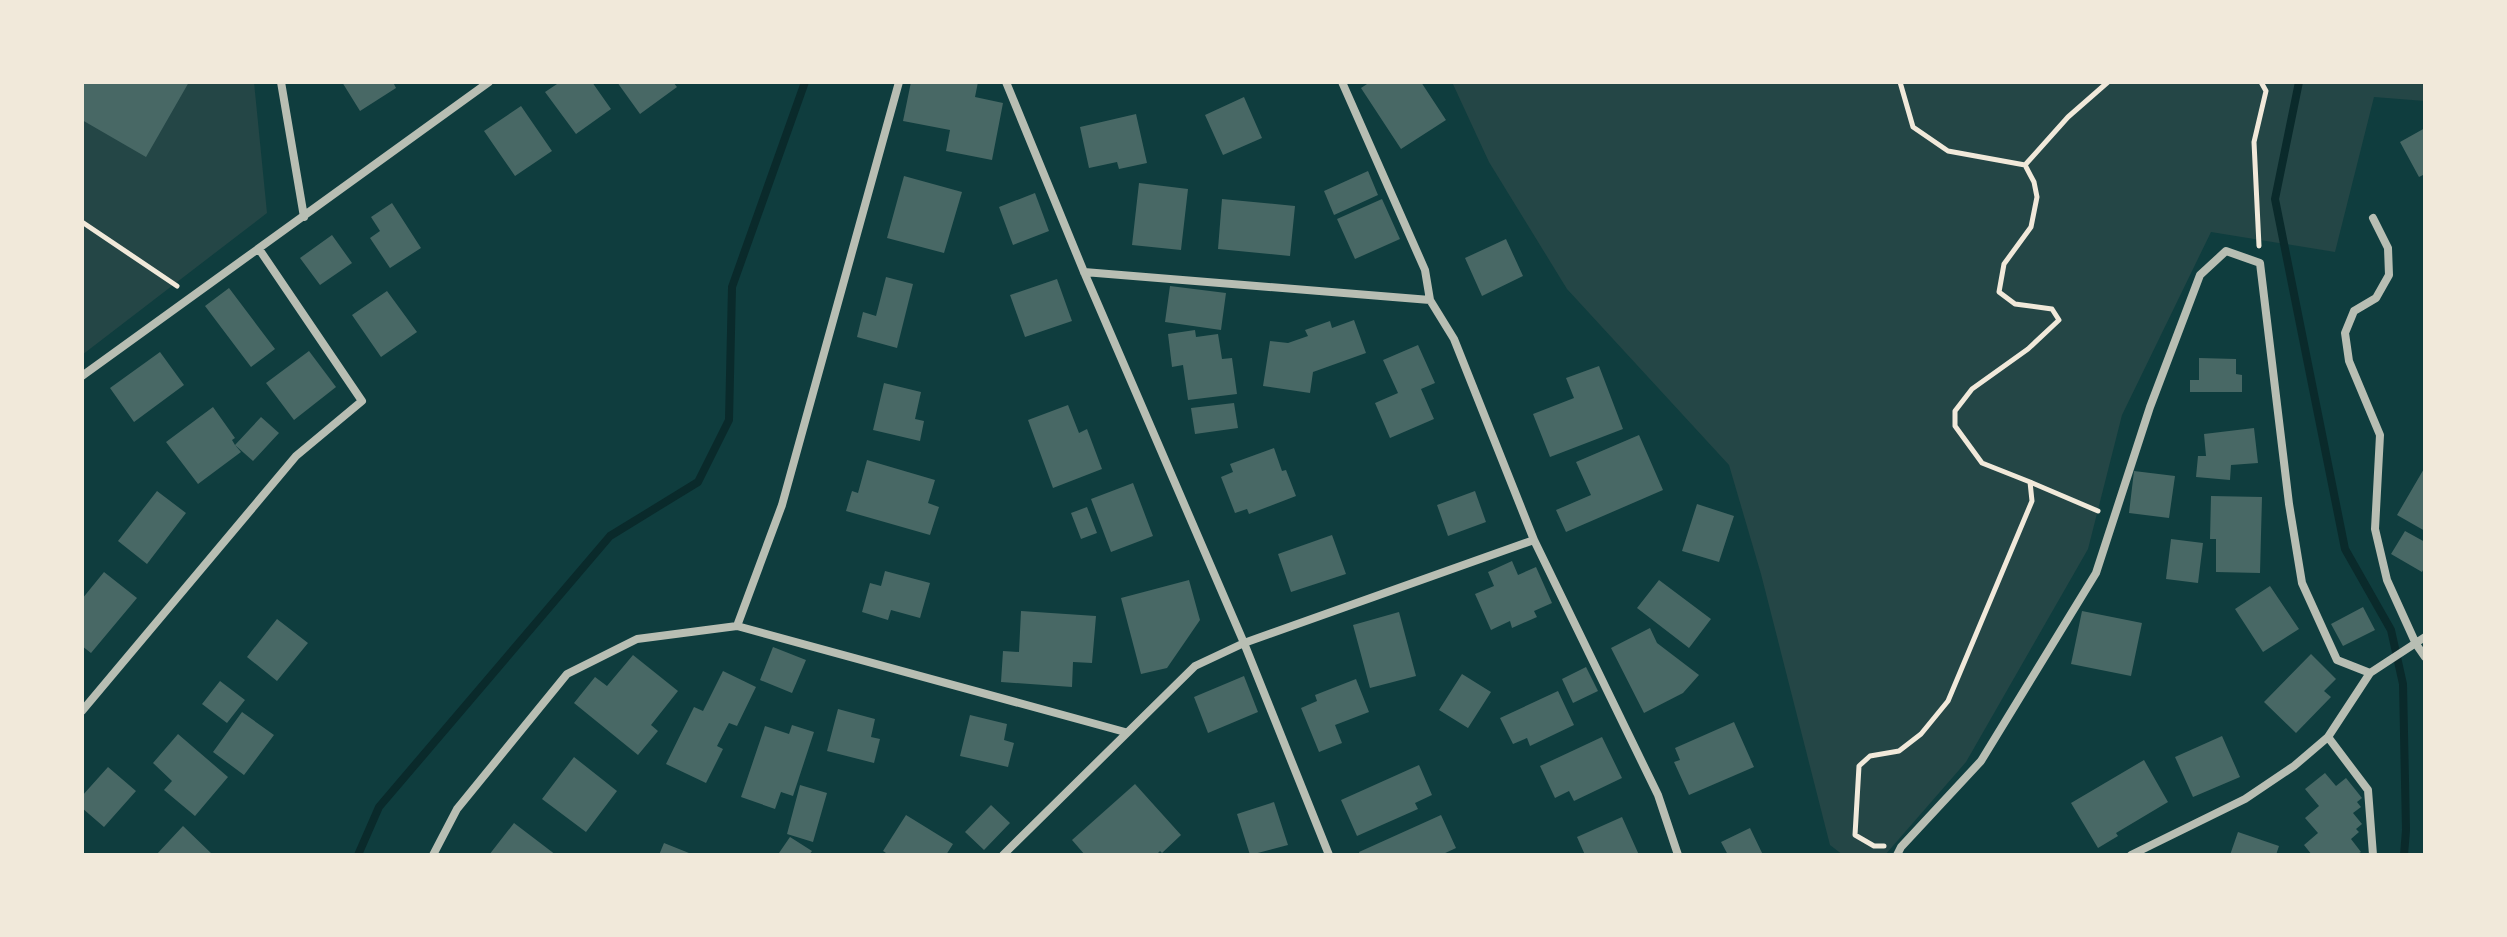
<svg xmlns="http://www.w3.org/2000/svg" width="2507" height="937" viewBox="0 0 2507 937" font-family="Inter,sans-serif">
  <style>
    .green { fill: #244646 }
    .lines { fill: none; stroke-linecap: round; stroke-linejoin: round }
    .stream { stroke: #0a2a2b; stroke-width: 8 }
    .building { fill: #486865 }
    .path { stroke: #f1e9da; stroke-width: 5 }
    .minor { stroke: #b8beb3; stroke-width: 8 }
  </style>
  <rect width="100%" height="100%" fill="#0f3d3e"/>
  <path class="green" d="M82,82H254L267,213L82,355Z
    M1452,82H2425V101L2374,97L2335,252L2211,232L2122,415L2088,549L1966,762L1885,855H1843L1830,845L1761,574L1729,465L1567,289L1489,162Z"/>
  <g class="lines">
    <path class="stream" d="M2299,82L2275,199L2345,549L2391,630L2403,684L2406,830L2404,855
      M358,855L379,807L610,536L698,482L729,420L732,287L805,82"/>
  </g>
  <path class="building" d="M82,82H189L146,157L82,120Z
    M342,82H393L396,88L360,111Z
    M560,82H592L611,109L576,134L545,92Z
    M617,82H673L677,87L640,114Z
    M911,82H978L975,97L1003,103L992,160L946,151L950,130L903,121Z
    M1370,82H1421L1446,120L1401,149L1361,88Z
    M1244,97L1262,138L1223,155L1205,115Z
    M521,106L552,151L515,176L484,131Z
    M1136,114L1147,163L1119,169L1117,162L1089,168L1080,127Z
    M2425,128V174L2419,177L2400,142Z
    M1368,171L1378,195L1334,215L1324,191Z
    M904,176L962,192L944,253L887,238Z
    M1139,183L1188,189L1181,250L1132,245Z
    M1035,193L1049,231L1013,245L999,207Z
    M1222,199L1295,206L1290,256L1218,249Z
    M1382,199L1400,239L1355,259L1337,219Z
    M392,203L421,248L390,268L370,238L380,231L371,217Z
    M332,235L352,263L320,285L300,258Z
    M1506,239L1523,276L1482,296L1465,258Z
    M886,277L913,284L897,348L857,337L863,312L876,316Z
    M1057,279L1072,321L1025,337L1010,295Z
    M1170,286L1226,293L1221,330L1165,322Z
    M229,288L275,349L251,367L205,306Z
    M387,291L417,332L381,357L352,315Z
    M1354,320L1366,353L1313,372L1310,393L1263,386L1270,341L1288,343L1308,336L1305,330L1330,321L1332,328Z
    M1195,330L1196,337L1218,334L1222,359L1232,358L1237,394L1188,400L1183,365L1172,367L1168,334Z
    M1418,345L1435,383L1421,389L1434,419L1390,438L1375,403L1398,393L1383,360Z
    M309,351L336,387L294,420L266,383Z
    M160,352L184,385L134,422L110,388Z
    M2199,358L2236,359V374L2242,375V392H2190V380H2199Z
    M1599,366L1623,429L1550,457L1533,414L1574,398L1566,378Z
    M884,383L921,392L915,419L924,421L920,441L873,430Z
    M1234,403L1238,428L1195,434L1191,408Z
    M1068,405L1079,433L1087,429L1102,469L1053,488L1028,420Z
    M213,407L235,438L232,440L235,445L261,417L279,433L253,461L235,445L241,452L198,484L166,442Z
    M2254,428L2258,463L2231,465L2230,480L2196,477L2198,456H2206L2204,434Z
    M1639,435L1663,490L1566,532L1556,510L1591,495L1576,462Z
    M1274,448L1282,471L1286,470L1296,496L1249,514L1247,509L1235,513L1221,477L1233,472L1230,464Z
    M867,460L935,480L928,503L939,507L930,535L846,511L852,491L858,493Z
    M2425,467V531L2397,515Z
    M2134,471L2175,476L2169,518L2129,513Z
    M1133,483L1153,536L1111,552L1091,499Z
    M157,491L186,513L147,564L118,541Z
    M1475,491L1486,522L1448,536L1437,505Z
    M2211,496L2262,497L2260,573L2216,572V539H2210Z
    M1697,504L1734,516L1719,562L1682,551Z
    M1087,507L1097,533L1081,539L1071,513Z
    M2405,531L2425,542V566L2422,572L2391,554Z
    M1332,535L1346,574L1291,592L1278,554Z
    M2171,539L2203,543L2198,583L2166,579Z
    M1512,561L1518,575L1536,567L1552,603L1534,611L1537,617L1512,628L1510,621L1491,630L1475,594L1494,586L1488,572Z
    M885,571L930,583L920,618L891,610L888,620L862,612L870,583L881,586Z
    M104,572L137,598L91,653L82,646V599Z
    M1189,580L1200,620L1167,668L1141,674L1121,598Z
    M1659,580L1711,619L1689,648L1637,608Z
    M2270,586L2299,629L2263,652L2235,609Z
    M2363,607L2375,630L2343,646L2331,624Z
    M1021,611L1096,616L1092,663L1073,662L1072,687L1001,682L1003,651L1019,652Z
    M2082,611L2142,623L2131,676L2071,664Z
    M1399,612L1416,676L1370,688L1353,625Z
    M277,619L308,643L277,681L247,657Z
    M1650,628L1657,643L1699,675L1683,693L1644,713L1611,648Z
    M773,647L806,660L792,693L760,680Z
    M2311,654L2336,679L2324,691L2331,697L2296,733L2264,702Z
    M633,655L678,691L651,725L658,731L638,755L574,703L595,677L607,686Z
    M1586,667L1598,691L1573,703L1562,679Z
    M723,671L756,687L737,726L729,723L717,746L723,749L706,783L666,764L694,707L703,711Z
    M1462,674L1491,692L1468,728L1439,710Z
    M1244,676L1258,712L1208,733L1194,697Z
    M1356,679L1369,712L1335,725L1342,743L1319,752L1301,708L1317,701L1315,695Z
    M220,681L245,700L227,723L202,704Z
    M1558,691L1574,725L1530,746L1527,738L1513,744L1500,718Z
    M838,709L875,719L871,737L880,739L874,763L827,751Z
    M242,712L274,735L244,775L213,752Z
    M970,715L1007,724L1004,740L1014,743L1008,767L960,756Z
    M1734,722L1754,767L1689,795L1674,762L1680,760L1675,748Z
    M792,725L814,732L793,796L781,792L775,809L741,797L765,726L789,734Z
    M178,734L228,777L195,816L164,790L172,781L153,763Z
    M2222,736L2240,777L2193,797L2175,757Z
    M1602,737L1622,778L1574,801L1569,791L1555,798L1540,766Z
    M574,757L617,791L586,832L542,799Z
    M2144,760L2168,802L2116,833L2118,836L2098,848L2071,803Z
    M1419,765L1432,795L1415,803L1418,809L1357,836L1341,800Z
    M108,767L136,791L104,827L82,808V796Z
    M2325,773L2336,786L2346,778L2362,798L2357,802L2361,807L2353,813L2362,824L2356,829L2359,832L2351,839L2361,852L2356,855H2312L2304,845L2318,833L2305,818L2319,806L2305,789Z
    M1135,784L1181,835L1162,853L1160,851L1156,855H1085L1072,840Z
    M800,785L827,793L813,842L787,834Z
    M1274,802L1288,845L1250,855L1237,814Z
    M991,805L1010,823L984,850L965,832Z
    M906,815L953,844L946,855H889L883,851Z
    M1441,815L1456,848L1441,855H1360L1359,852Z
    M1622,817L1639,855H1585L1577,837Z
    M514,823L556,855H489Z
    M183,826L213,855H156Z
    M1750,828L1763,855H1728L1721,842Z
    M2238,832L2279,846L2276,855H2230Z
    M790,837L812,851L809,855L779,853Z
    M664,843L694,855H659Z"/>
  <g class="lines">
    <path class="path" d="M2025,165L2068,117L2108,82
      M82,222L177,286
      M2259,246L2254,142L2266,91L2261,82
      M2030,482L2098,511
      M1884,846H1874L1855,835L1859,766L1870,756L1899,751L1921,734L1948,701L2032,501L2030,482L1982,463L1955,426V411L1972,389L2028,349L2059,320L2052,309L2015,304L1999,292L2004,264L2031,227L2037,197L2034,182L2025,165L1948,151L1913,127L1900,82"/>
    <path class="minor" d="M281,82L304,217
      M1006,82L1084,272L1244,643L1329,855
      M1342,82L1425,270L1430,300L1454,339L1534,540L1658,795L1678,855
      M2373,218L2388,248L2389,275L2376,298L2354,311L2345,333L2349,361L2380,435L2375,529L2387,580L2416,644L2425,657
      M1084,272L1430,300
      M82,376L489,82
      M737,626L1125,732
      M82,711L296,456L362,401L259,249
      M2328,737L2368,790L2373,855
      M433,855L457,809L567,674L637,639L737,626L782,505L899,82
      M1003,855L1195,666L1244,643L1534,540
      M1897,855L1901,847L1981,761L2096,573L2150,407L2200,275L2226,251L2260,263L2289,504L2302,583L2337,660L2370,673
      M2131,855L2245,799L2294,766L2328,737L2370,673L2425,637"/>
  </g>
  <rect width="2507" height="937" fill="none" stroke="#f1e9da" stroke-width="168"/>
</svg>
